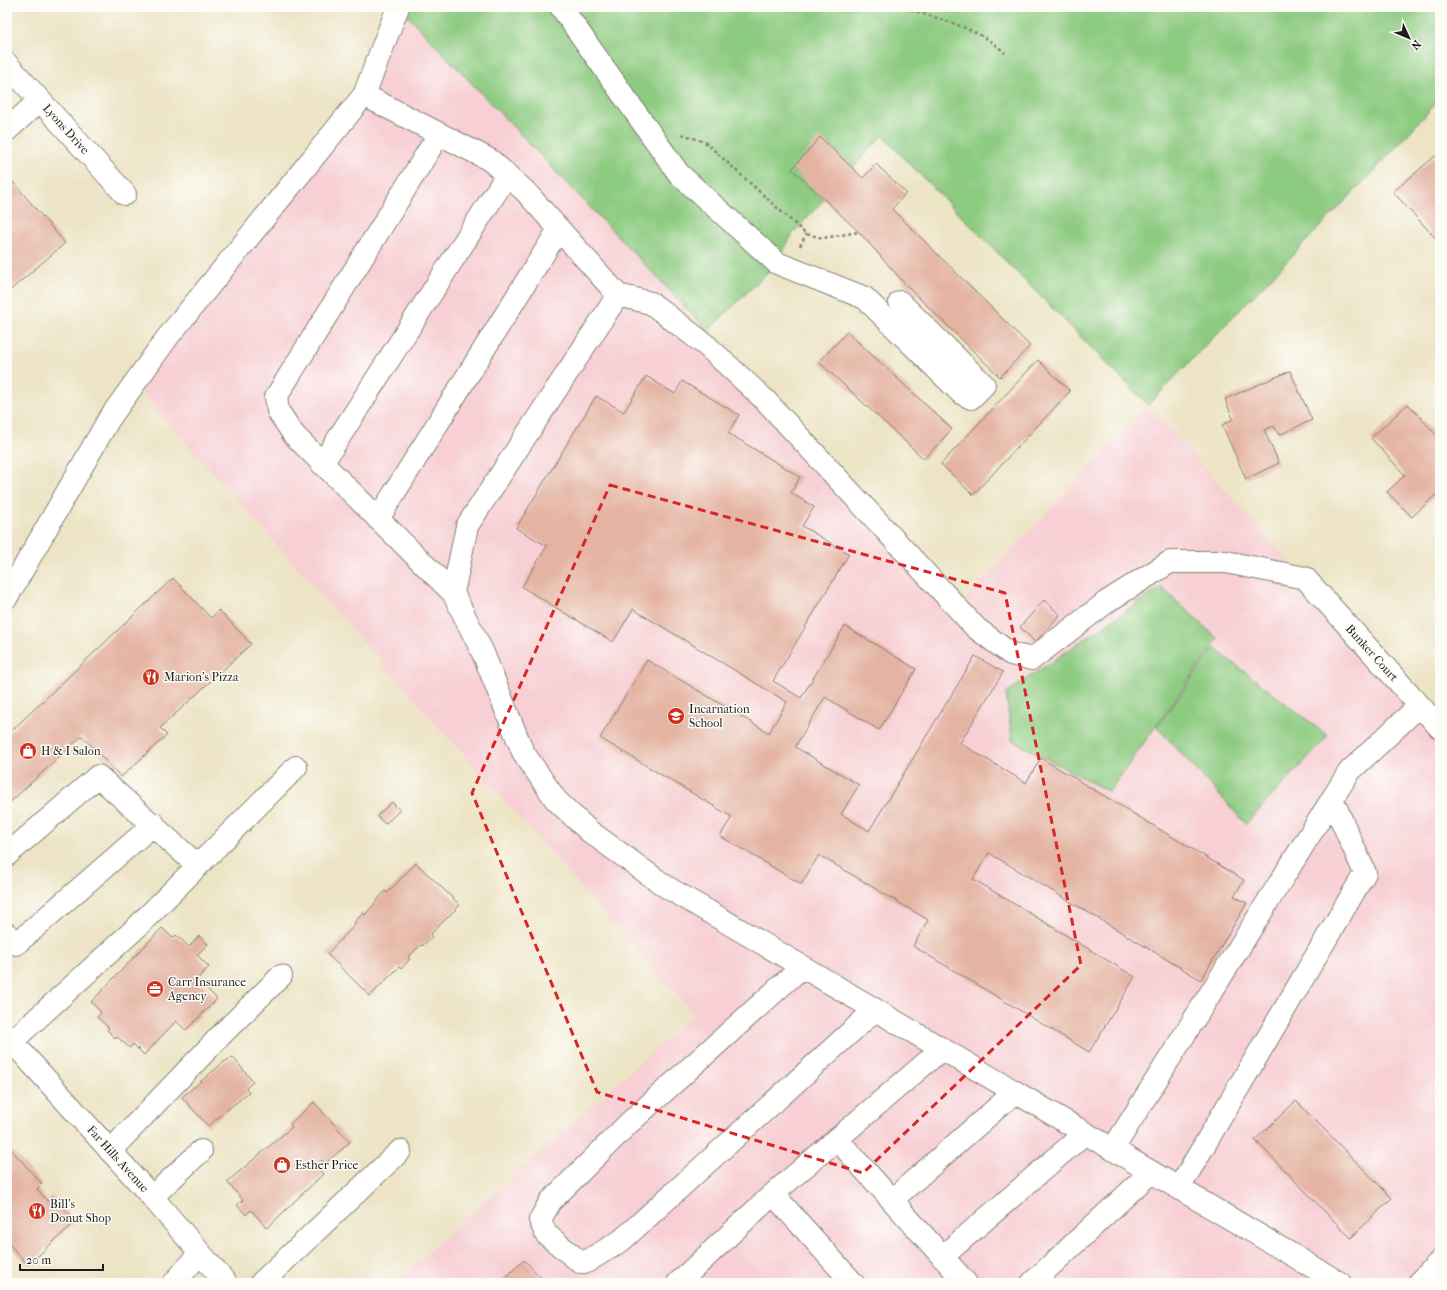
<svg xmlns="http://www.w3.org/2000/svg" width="1447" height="1290" viewBox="0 0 1447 1290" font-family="'IM FELL French Canon',serif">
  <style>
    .built { fill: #f7cfd4 }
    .green { fill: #8dcb81; stroke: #54744e }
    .building { fill: #e4b3a2 }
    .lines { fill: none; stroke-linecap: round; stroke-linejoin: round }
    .minor-casing { stroke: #848071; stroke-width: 24 }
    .major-casing { stroke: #848071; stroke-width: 24 }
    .path { stroke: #848071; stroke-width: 2.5; stroke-dasharray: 3 3; stroke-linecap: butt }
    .minor { stroke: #fff; stroke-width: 22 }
    .major { stroke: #fff; stroke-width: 22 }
    .marked { fill: none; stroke: #d62828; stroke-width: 3; stroke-dasharray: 8 5; stroke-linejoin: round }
    .labels { text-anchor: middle; stroke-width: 3; stroke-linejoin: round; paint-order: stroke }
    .street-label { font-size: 12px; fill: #1c1c1c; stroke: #fdfcf7 }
    .poi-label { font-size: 12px; fill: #1c1c1c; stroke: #fdfcf7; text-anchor: start }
  </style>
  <rect width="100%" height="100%" fill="#fdfcf7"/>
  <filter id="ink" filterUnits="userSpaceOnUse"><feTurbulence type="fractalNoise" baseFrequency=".025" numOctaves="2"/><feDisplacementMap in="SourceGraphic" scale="8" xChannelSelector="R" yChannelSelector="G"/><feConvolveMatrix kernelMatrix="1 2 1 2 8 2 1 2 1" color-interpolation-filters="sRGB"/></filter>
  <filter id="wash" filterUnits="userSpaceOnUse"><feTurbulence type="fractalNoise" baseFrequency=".012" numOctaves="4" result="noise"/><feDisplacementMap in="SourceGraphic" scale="16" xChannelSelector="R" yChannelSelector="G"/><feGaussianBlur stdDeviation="0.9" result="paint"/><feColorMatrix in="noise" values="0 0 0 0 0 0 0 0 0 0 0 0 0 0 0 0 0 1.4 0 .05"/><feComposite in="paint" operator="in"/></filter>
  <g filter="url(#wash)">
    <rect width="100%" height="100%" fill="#ede4c6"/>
    <path class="built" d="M399,7L964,601L1148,405L1440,728V1261L1419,1283H394L694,1014L134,384L364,95Z"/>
    <path class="green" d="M399,7H1440V99L1374,171L1148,405L882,136L793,233L777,263L708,331Z
      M1161,587L1218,639L1109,792L1012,740L1006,693Z
      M1214,648L1328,736L1246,824L1157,727Z"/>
    <g id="blocks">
      <path class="building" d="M820,137L863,178L876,164L906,193L892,209L1030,346L1000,377L907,286L859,232L792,169Z
        M1435,156L1440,161V243L1393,192Z
        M7,175L65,243L7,293Z
        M847,332L952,429L924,459L819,362Z
        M1038,360L1070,391L973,495L941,464Z
        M1290,371L1312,420L1279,435L1274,426L1264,430L1279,463L1246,479L1222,425L1233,419L1225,399Z
        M646,376L675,394L682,381L739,415L728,433L800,477L791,493L814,507L802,526L849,554L773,681L801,698L845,626L916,669L879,730L825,697L795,747L859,785L841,814L869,831L975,656L1003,672L960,743L1026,783L1041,758L1244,880L1234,896L1247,903L1201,980L989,853L973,879L1135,977L1089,1052L913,946L928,920L819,855L801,884L720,836L732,817L600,738L647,660L769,733L787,702L633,609L613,642L522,587L547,546L516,528L596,396L624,412Z
        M1408,404L1440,439V491L1412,517L1387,492L1405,475L1371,438Z
        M173,578L211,618L219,610L251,644L160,728L167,735L121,777L82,736L7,805V735Z
        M1044,600L1060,615L1035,642L1020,627Z
        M392,802L400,810L385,824L377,816Z
        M416,863L460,905L430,935L432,937L422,946L421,945L408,957L410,959L401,969L399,967L370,996L327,954L356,924L354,923L363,913L365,915L385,891L387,893Z
        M162,928L173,938L176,935L189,947L199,936L208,944L197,955L209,967L197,979L217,999L186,1030L176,1021L144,1055L133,1044L130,1048L116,1036L115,1038L107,1030L109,1028L97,1017L101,1012L91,1002Z
        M233,1057L253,1082L246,1088L249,1092L208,1126L182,1097L224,1062Z
        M1296,1101L1392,1198L1351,1238L1255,1140Z
        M314,1102L350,1142L325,1164L322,1160L316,1166L323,1174L267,1228L251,1210L246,1215L237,1205L243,1200L227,1182L292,1127L290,1124Z
        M9,1147L42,1184L37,1189L47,1201L52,1196L76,1221L28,1265L7,1242V1149Z
        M524,1260L546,1283H499Z"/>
    </g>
  </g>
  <g filter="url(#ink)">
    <use href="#blocks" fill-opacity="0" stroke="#848071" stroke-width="1"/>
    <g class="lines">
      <g class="minor-casing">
        <path id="minor" d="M561,7L679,174L777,263L865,298L961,393L971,398L984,385L900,302
          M7,64L125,194
          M364,95L490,160L525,191L618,295L467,526L453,593L483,653L523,752L556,800L589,831L665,886L1340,1283
          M7,130L40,100
          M439,134L276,397L278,411L294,435L453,593
          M618,295L651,303L707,346L766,401L976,628L1011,654L1032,659L1108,601L1170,562H1226L1305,578L1440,728
          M322,464L507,175
          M378,519L559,229
          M7,597L109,419L167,338L364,95L398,7
          M7,855L98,776L198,866
          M7,934L16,944L154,824
          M802,967L628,1124L550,1202L540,1220L546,1234L580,1262H586L622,1240L875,1010
          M7,1046L136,928L296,767
          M837,1139L966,1283
          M1113,1149L1349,772L1419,706
          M110,1151L226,1030L281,976
          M1179,1188L1365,873L1332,799
          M773,1194L853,1283
          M152,1197L201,1151
          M892,1200L1015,1092
          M942,1257L1085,1133
          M174,1283L200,1253
          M261,1283L400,1151
          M678,1283L773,1194L942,1049
          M1032,1283L1151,1172
          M1419,1283L1440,1261"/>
      </g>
      <g class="major-casing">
        <path id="major" d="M7,1036L152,1197L226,1283"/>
      </g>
      <path class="path" d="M900,7C935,18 977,26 1005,53
        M682,134L705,142L806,234L823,238L859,232
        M800,246L806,234"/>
      <use href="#minor" class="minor"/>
      <use href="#major" class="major"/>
    </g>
  </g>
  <path class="marked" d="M610,485L1005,593L1081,965L863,1173L597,1092L472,793Z"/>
  <defs>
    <g id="restaurant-disc" transform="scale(0.9)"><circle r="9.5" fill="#c8321e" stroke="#fdfcf7"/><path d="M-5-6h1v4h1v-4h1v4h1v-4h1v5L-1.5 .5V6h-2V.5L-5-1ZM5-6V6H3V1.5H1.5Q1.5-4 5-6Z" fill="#fff"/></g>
    <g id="school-disc" transform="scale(0.9)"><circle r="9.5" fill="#c8321e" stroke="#fdfcf7"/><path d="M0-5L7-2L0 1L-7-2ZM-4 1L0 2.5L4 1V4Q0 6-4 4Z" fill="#fff"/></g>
    <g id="shop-disc" transform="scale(0.9)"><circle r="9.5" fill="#c8321e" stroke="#fdfcf7"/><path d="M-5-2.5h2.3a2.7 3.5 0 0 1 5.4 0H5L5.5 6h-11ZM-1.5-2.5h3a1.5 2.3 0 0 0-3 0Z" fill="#fff"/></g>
    <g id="office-disc" transform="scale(0.9)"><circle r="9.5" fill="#c8321e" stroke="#fdfcf7"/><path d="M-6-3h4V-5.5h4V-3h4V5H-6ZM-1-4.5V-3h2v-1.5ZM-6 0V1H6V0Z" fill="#fff"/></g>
  </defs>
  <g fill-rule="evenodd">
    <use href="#restaurant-disc" x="151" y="677"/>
    <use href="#school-disc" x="676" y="716"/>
    <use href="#shop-disc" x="28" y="751"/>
    <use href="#office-disc" x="155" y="989"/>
    <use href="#shop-disc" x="282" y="1165"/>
    <use href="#restaurant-disc" x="37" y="1211"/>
  </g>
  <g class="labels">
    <g class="street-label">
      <text transform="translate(66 129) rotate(48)" y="4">Lyons Drive</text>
      <text transform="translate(1372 653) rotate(48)" y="4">Bunker Court</text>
      <text transform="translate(118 1159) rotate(48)" y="4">Far Hills Avenue</text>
    </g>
    <g class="poi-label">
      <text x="164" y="681">Marion's Pizza</text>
      <text x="689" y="713">Incarnation<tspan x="689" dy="14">School</tspan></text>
      <text x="41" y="755">H &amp; I Salon</text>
      <text x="168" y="986">Carr Insurance<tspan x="168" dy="14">Agency</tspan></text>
      <text x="295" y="1169">Esther Price</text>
      <text x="50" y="1208">Bill's<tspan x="50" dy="14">Donut Shop</tspan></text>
    </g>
  </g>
  <rect width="1447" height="1290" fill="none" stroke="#fdfcf7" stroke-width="24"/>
  <g transform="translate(1409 38) rotate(134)" stroke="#fdfcf7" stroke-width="3" paint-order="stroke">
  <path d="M0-3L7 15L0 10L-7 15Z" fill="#1c1c1c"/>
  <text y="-6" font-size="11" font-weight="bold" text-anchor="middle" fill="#1c1c1c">N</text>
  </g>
  <path d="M20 1264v6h83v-6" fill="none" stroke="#1c1c1c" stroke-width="2"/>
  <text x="26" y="1264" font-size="12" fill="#1c1c1c" stroke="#fdfcf7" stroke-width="3" paint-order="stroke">20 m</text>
</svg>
